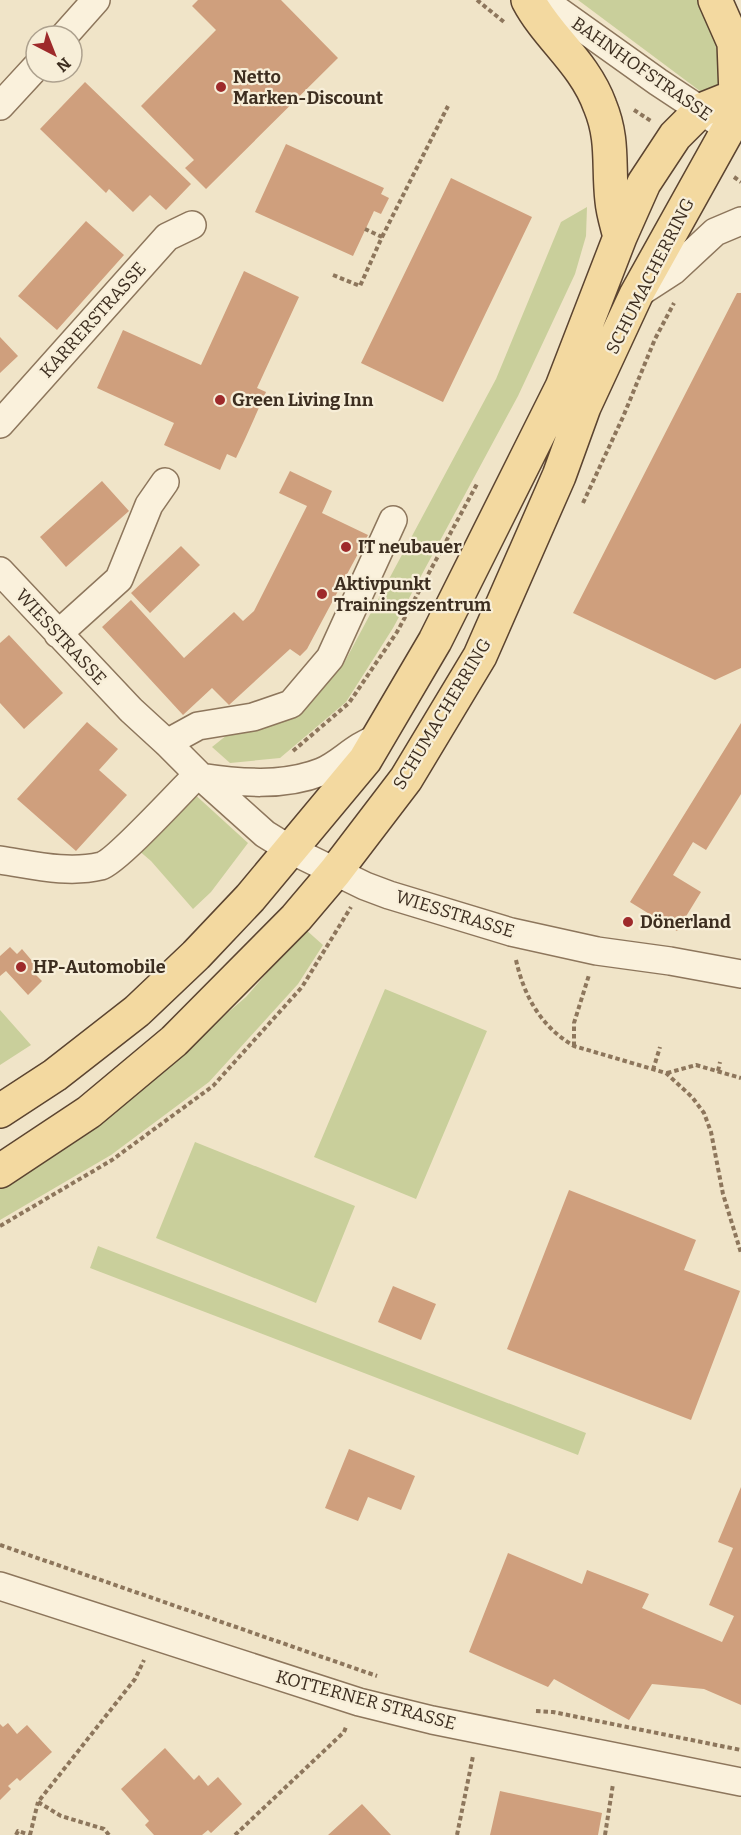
<svg xmlns="http://www.w3.org/2000/svg" width="741" height="1835" viewBox="0 0 741 1835" font-family="Bitter,serif">
  <style>
    .green { fill: #c9cf9b }
    .building { fill: #cf9f7d }
    .lines { fill: none; stroke-linecap: round; stroke-linejoin: round }
    .minor-casing { stroke: #8d765c; stroke-width: 30 }
    .major-casing { stroke: #5b4430; stroke-width: 36 }
    .path { stroke: #8d765c; stroke-width: 4; stroke-dasharray: 4.5 3; stroke-linecap: butt }
    .minor { stroke: #faf1dc; stroke-width: 27 }
    .major { stroke: #f3d9a0; stroke-width: 33 }
    .poi-dot { fill: #9e2a2b; stroke: #f7eed8; stroke-width: 2 }
    .labels { text-anchor: middle; stroke-width: 4.5; stroke-linejoin: round; paint-order: stroke }
    .street-label { font-size: 18px; fill: #3d2e20; stroke: #f7eed8 }
    .poi-label { font-size: 18px; font-weight: bold; fill: #3d2e20; stroke: #f7eed8; text-anchor: start }
  </style>
  <rect width="100%" height="100%" fill="#f0e4c8"/>
  <path class="green" d="M578,0H698L717,47L721,86L704,94Z
    M587,207L586,236L575,274L518,396L393,628L346,702L280,758L230,763L212,747L232,731L297,712L343,665L496,379L561,222Z
    M191,791L248,843L211,892L193,909L151,861L137,849Z
    M305,929L323,945L298,984L209,1082L111,1155L0,1220V1183L184,1050L246,997Z
    M385,989L487,1031L416,1199L314,1157Z
    M0,1010L31,1045L0,1065Z
    M195,1142L355,1206L316,1303L156,1238Z
    M98,1246L586,1433L578,1455L90,1268Z"/>
  <path class="building" d="M198,0H281L338,58L206,189L185,168L194,160L141,106L216,30L192,6Z
    M85,82L191,184L166,210L150,195L133,212L109,189L106,193L40,129Z
    M286,144L384,188L381,194L389,198L381,214L374,211L353,256L255,212Z
    M451,178L532,217L443,402L361,363Z
    M86,221L124,255L57,330L18,296Z
    M244,271L299,297L257,388L266,392L245,439L236,458L227,454L220,470L164,445L174,423L97,388L123,330L201,365Z
    M737,293H741V668L715,680L573,613Z
    M0,337L18,356L0,373Z
    M290,471L332,491L322,513L368,535L307,649L300,656L290,649L229,705L212,688L183,715L102,627L131,600L184,658L234,612L243,621L254,611L307,506L279,493Z
    M102,481L129,511L66,567L40,537Z
    M181,546L200,565L150,613L131,593Z
    M9,635L63,693L24,729L0,703V643Z
    M87,722L118,749L99,770L127,795L76,851L17,799Z
    M741,723V794L706,850L693,842L673,875L701,892L677,931L630,902Z
    M10,947L17,954L22,949L39,969L34,973L42,981L28,995L6,971L0,976V956Z
    M569,1190L696,1240L684,1270L740,1291L691,1420L507,1349Z
    M393,1286L436,1304L421,1340L378,1322Z
    M349,1449L415,1476L401,1510L368,1497L358,1521L325,1508Z
    M741,1487V1705L704,1689L652,1684L629,1720L554,1679L548,1687L469,1652L508,1553L582,1584L587,1570L649,1594L642,1608L722,1642L734,1616L709,1605L733,1548L718,1542Z
    M8,1723L17,1734L27,1725L52,1752L20,1781L17,1778L8,1786L11,1789L0,1800V1724L3,1727Z
    M165,1748L194,1780L199,1775L208,1786L218,1777L242,1804L211,1833L208,1830L202,1835H154L145,1825L149,1821L121,1789Z
    M500,1791L602,1813L598,1835H490Z
    M362,1804L391,1835H328Z"/>
  <g class="lines">
    <g class="minor-casing">
      <path id="minor" d="M543,0L658,82L717,121
        M64,36L96,0
        M0,106L36,67
        M636,295L673,271L715,232L741,221
        M0,424L167,237L192,225
        M0,571L131,710L167,743L198,774L265,834L291,850L365,886L389,895L511,932L597,951L670,961L741,974
        M58,634L119,579L149,505L165,482
        M167,743L198,726L253,717L291,704L330,658L393,520
        M200,777C239,783 283,787 321,772C341,764 354,746 377,739
        M0,860C33,865 68,874 101,866C116,862 182,790 198,774
        M0,1586L359,1702L432,1720L741,1782"/>
    </g>
    <g class="major-casing">
      <path id="major" d="M528,0C548,38 584,62 600,106C614,140 608,166 612,201C613,213 617,225 620,237
        M0,1111L55,1075L137,1011L196,955L250,898L365,760L435,641L562,387L620,237L644,183L675,136L701,110L741,94
        M0,1171L89,1112L174,1041L296,918L335,872L406,779L480,656L559,476L584,407L636,295L729,128L736,96L734,43L715,0"/>
    </g>
    <path class="path" d="M477,0L504,22
      M634,110L651,121
      M734,177L741,182
      M382,237L448,106
      M333,275L360,286L382,237L365,229
      M583,503L623,417L655,339L674,303
      M293,751L349,703L397,632L477,484
      M516,960C524,996 541,1027 574,1046L666,1073L692,1097L704,1113L711,1132L723,1194L741,1253
      M574,1046V1023L589,975
      M653,1070L660,1047
      M718,1071L720,1062
      M667,1073L696,1065L741,1078
      M0,1226L112,1160L213,1086L302,987L351,907
      M0,1545L377,1676
      M536,1711L553,1712L741,1750
      M16,1835L18,1831L30,1835
      M30,1835L38,1802
      M109,1835L104,1829L61,1816L38,1802L135,1679L144,1660
      M235,1835L344,1732L346,1727
      M457,1835L473,1756
      M605,1835L613,1784"/>
    <use href="#minor" class="minor"/>
    <use href="#major" class="major"/>
  </g>
  <g class="poi-dot">
    <circle cx="221" cy="87" r="6"/>
    <circle cx="220" cy="400" r="6"/>
    <circle cx="346" cy="547" r="6"/>
    <circle cx="322" cy="594" r="6"/>
    <circle cx="628" cy="922" r="6"/>
    <circle cx="21" cy="967" r="6"/>
  </g>
  <g class="labels">
    <g class="street-label">
      <text transform="translate(642 69) rotate(35)" y="6">BAHNHOFSTRASSE</text>
      <text transform="translate(650 276) rotate(-63)" y="6">SCHUMACHERRING</text>
      <text transform="translate(93 320) rotate(-48)" y="6">KARRERSTRASSE</text>
      <text transform="translate(61 637) rotate(47)" y="6">WIESSTRASSE</text>
      <text transform="translate(442 714) rotate(-59)" y="6">SCHUMACHERRING</text>
      <text transform="translate(455 914) rotate(17)" y="6">WIESSTRASSE</text>
      <text transform="translate(366 1700) rotate(15)" y="6">KOTTERNER STRASSE</text>
    </g>
    <g class="poi-label">
      <text x="233" y="83">Netto<tspan x="233" dy="21">Marken-Discount</tspan></text>
      <text x="232" y="406">Green Living Inn</text>
      <text x="358" y="553">IT neubauer</text>
      <text x="334" y="590">Aktivpunkt<tspan x="334" dy="21">Trainingszentrum</tspan></text>
      <text x="640" y="928">Dönerland</text>
      <text x="33" y="973">HP-Automobile</text>
    </g>
  </g>
  <g transform="translate(54 54) rotate(138)"><circle r="28" fill="#f7eed8" stroke="#ada18e" stroke-width="1.5"/>
  <path d="M0-4.5L10 22L0 15L-10 22Z" fill="#9e2a2b"/>
  <text y="-9" font-size="16" font-weight="bold" text-anchor="middle" fill="#3d2e20">N</text>
  </g>
</svg>
